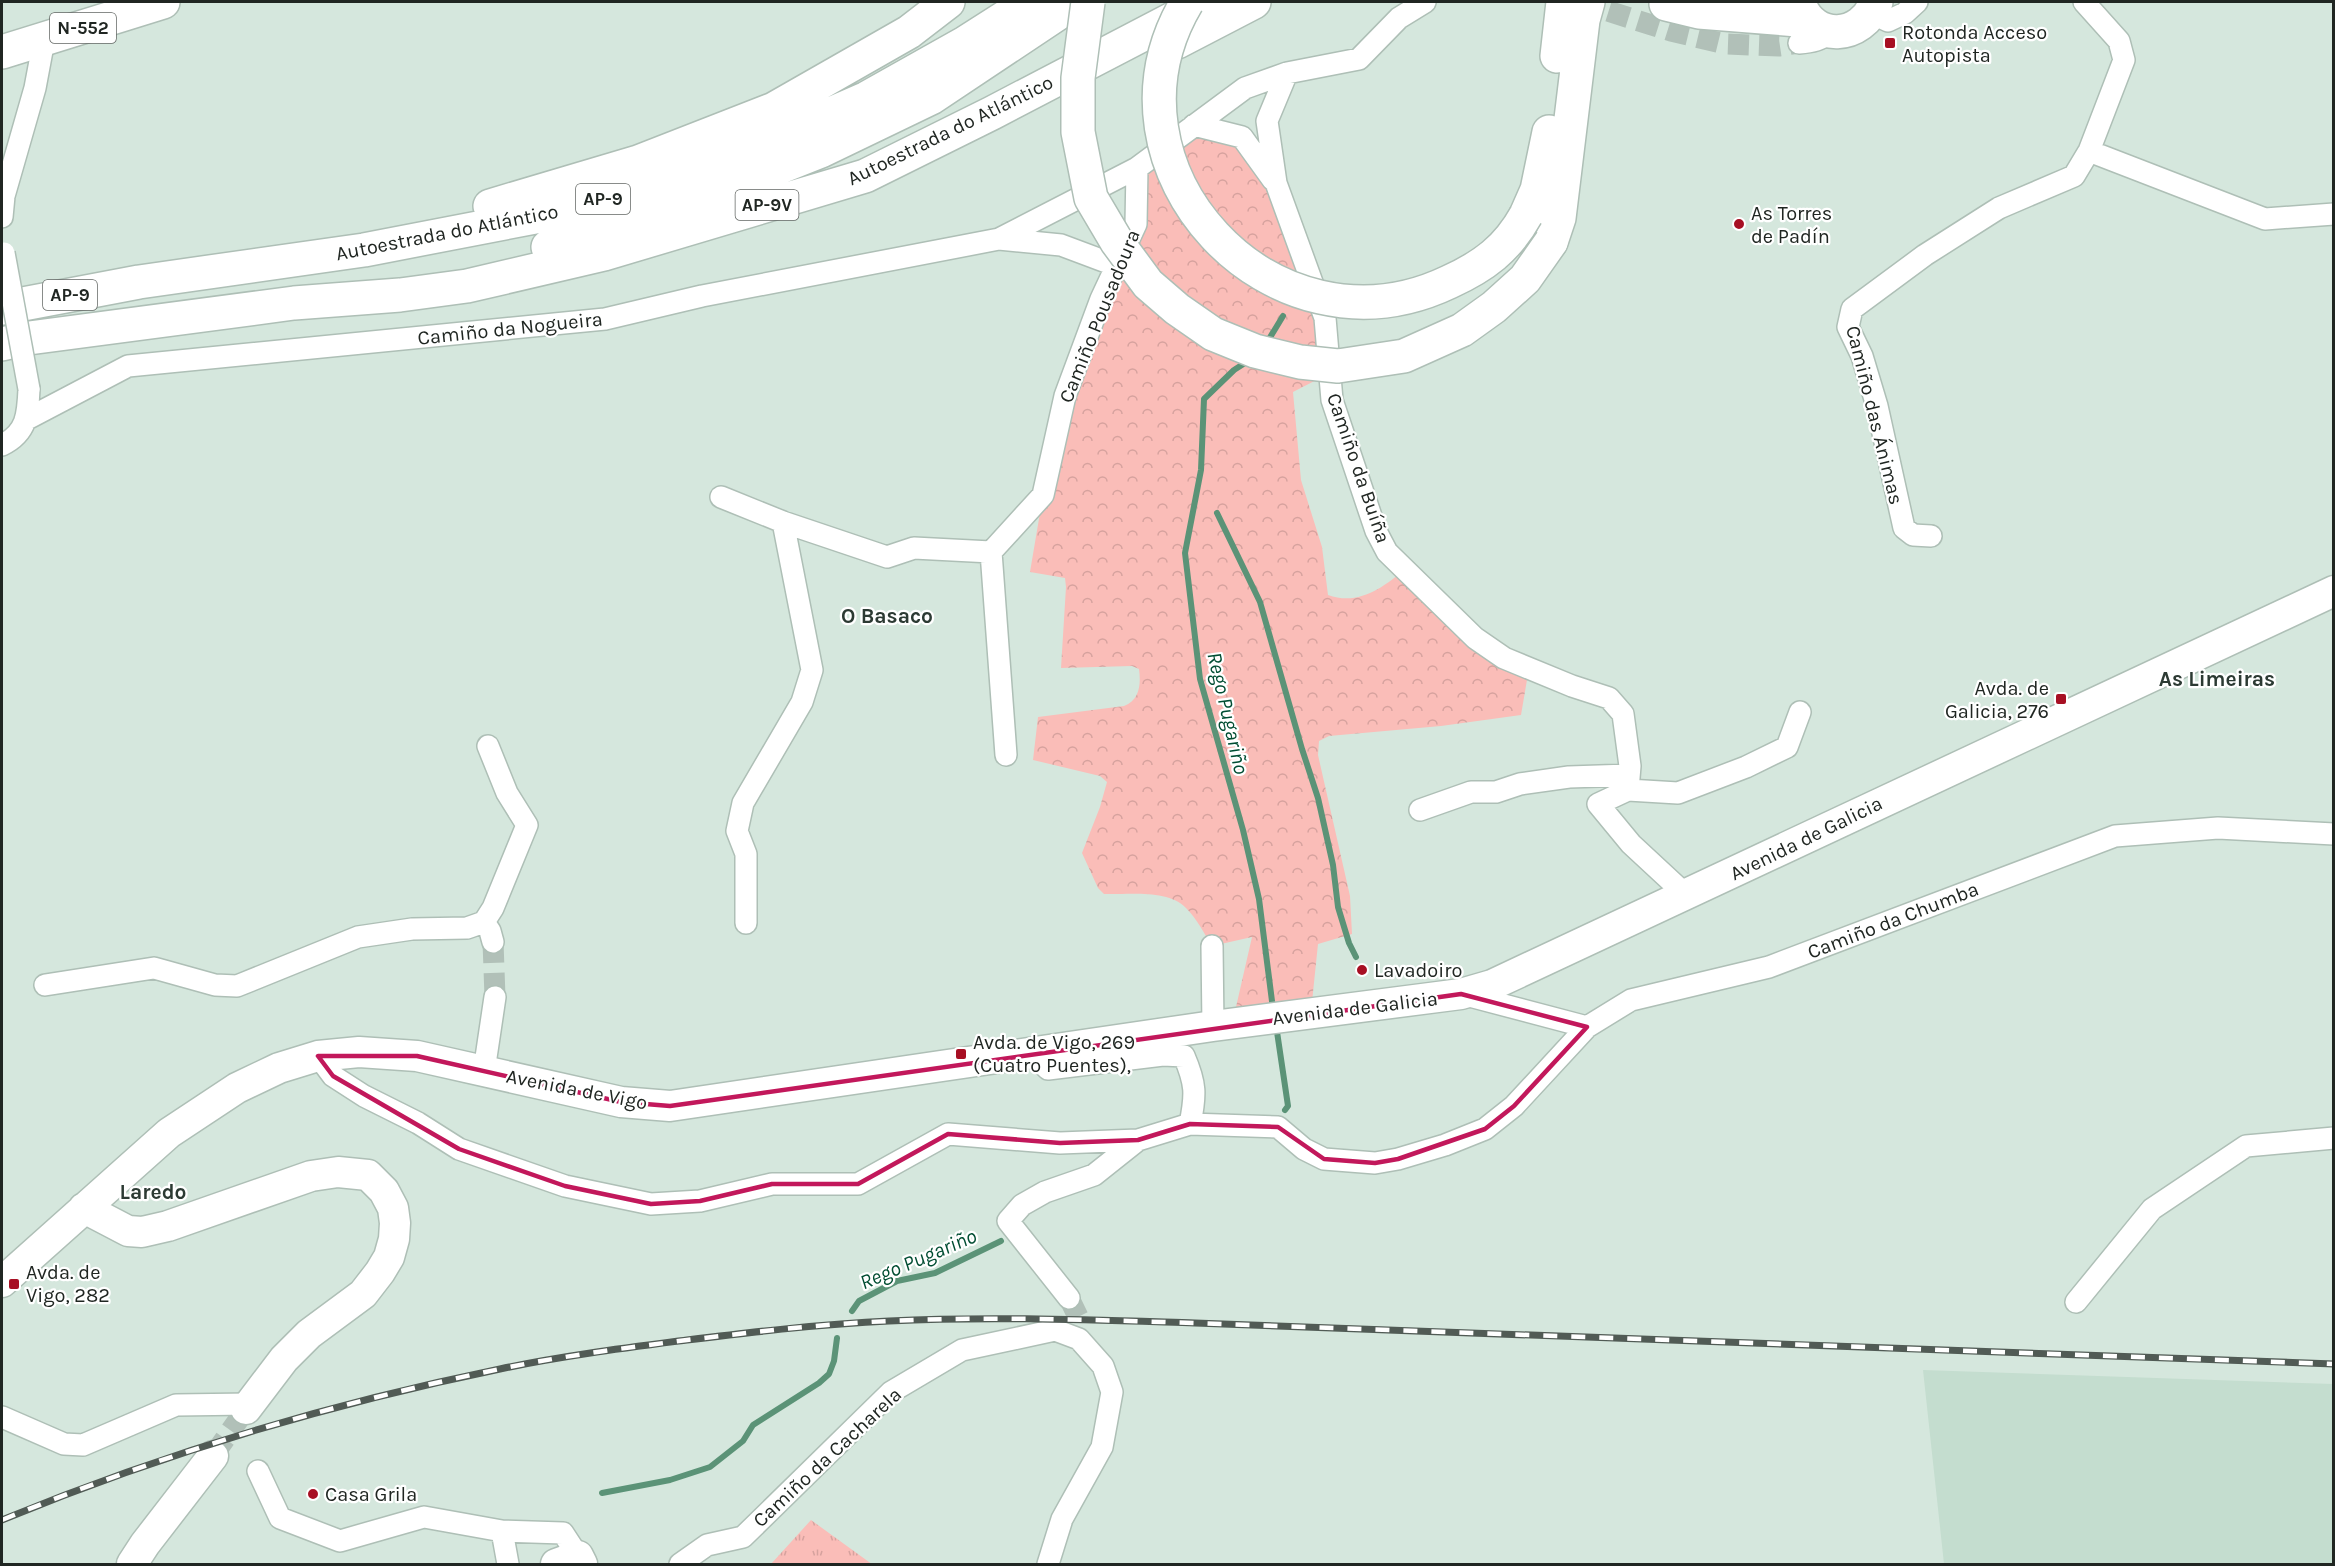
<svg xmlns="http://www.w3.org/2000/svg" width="2335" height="1566" viewBox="0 0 2335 1566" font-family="Karla,sans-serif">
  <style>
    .built { fill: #c4ddcf }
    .grass { fill: url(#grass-tufts) }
    .forest { fill: url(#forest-crowns) }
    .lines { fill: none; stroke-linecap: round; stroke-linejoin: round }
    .stream { stroke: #5b9377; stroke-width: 6 }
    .street-tunnel { stroke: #b1c0b8; stroke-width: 21; stroke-dasharray: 21 10; stroke-linecap: butt }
    .street-casing { stroke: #aebfb6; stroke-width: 24 }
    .secondary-casing { stroke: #aebfb6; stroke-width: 33 }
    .highway-casing { stroke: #aebfb6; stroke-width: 36 }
    .street { stroke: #fff; stroke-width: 21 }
    .secondary { stroke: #fff; stroke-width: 30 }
    .highway { stroke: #fff; stroke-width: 33 }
    .rail-casing { stroke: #515b55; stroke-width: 7 }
    .rail { stroke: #fff; stroke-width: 4.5; stroke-dasharray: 14; stroke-linecap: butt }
    .street-bridge-casing { stroke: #aebfb6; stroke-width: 24; stroke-linecap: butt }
    .highway-bridge-casing { stroke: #aebfb6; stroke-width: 36; stroke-linecap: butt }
    .street-bridge { stroke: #fff; stroke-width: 21 }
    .highway-bridge { stroke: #fff; stroke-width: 33 }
    .marked { fill: none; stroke: #c2185b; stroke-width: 4.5; stroke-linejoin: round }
    .poi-dot { fill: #a70f23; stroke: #fff; stroke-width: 2 }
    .labels { text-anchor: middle; stroke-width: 4.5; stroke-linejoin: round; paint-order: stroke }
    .shield { fill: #fff; stroke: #636764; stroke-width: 1.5 }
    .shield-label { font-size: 18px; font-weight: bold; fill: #202622 }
    .poi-label { font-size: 20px; fill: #202622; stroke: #fff; text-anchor: start }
    .street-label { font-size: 20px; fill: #202622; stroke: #fff }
    .neighbourhood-label { font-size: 21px; font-weight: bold; fill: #2c3a33; stroke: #fff }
    .water-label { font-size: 21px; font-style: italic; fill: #004d32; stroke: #fff }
  </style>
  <defs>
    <pattern id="grass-tufts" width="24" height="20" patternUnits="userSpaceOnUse" patternTransform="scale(1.5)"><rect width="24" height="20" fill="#fabdb8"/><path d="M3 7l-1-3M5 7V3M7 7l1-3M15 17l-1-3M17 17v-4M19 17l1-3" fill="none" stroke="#d6a29e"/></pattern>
    <pattern id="forest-crowns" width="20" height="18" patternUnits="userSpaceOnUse" patternTransform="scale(1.5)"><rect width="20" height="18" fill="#fabdb8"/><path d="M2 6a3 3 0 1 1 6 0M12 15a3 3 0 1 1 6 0" fill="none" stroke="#d6a29e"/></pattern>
  </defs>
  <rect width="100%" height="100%" fill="#d5e7dd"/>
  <path class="built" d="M1923,1370L2333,1384V1564H1944Z"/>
  <path class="grass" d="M811,1520L869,1562L872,1564H771Z"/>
  <path class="forest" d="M1194,125L1242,137L1276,185L1325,318L1330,373L1293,392L1301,480L1322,547L1328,595C1358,606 1383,588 1405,569L1529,668L1521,715L1441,726L1329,736L1319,741L1318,755L1350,896L1352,934L1318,944L1312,1002L1236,1007L1252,937L1212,946C1204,933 1197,919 1186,908C1168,889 1128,895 1104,894L1098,888L1082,853L1100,807L1107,782L1100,776L1033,760L1038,717L1124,706C1140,700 1141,684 1139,669L1132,666L1061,668L1066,587L1065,578L1030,572L1043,495L1065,396L1136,224L1137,168Z"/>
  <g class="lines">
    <path class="stream" d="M1266,344L1283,316
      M1248,361L1234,370L1204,399L1201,470L1185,553L1200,679L1243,830L1259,899L1273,1009
      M1217,513L1260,602L1302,749L1318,798L1333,865L1338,907L1349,943L1356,957
      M1276,1025L1288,1106L1285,1110
      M852,1311L859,1301L897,1281L935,1273L1001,1241
      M602,1493L670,1480L710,1467L743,1441L753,1425L819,1383L829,1374L834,1361L837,1338"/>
    <path class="street-tunnel" d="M1579,2L1671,31L1725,44L1779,46L1799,43
      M493,942L495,997
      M1069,1298L1082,1325
      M213,1456L246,1409"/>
    <g class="street-casing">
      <path id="street" d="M1871,13L1888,21L1905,13L1917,2
        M1799,43C1812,42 1821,40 1831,32
        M1287,73L1267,121L1276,183L1325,318L1332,400L1376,531L1387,552L1475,638L1504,658L1572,686L1609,698L1623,714L1630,766L1628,790L1598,804L1631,844L1686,895
        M1194,125L1242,137L1273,180
        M2089,151L2265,219L2334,214
        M2,217L4,196L35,88L44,40
        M999,239L1061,245L1117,266
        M27,419L128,366L605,319L702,296L999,239L1137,168L1245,88L1287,73L1359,59L1399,18L1425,2
        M2,445C27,433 28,414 29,389
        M721,497L783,522L887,557L914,548L991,552L1043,495L1065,396L1101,299L1136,224L1137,168
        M1931,536L1913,535L1904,528L1877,406L1862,356L1848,327L1852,309L1925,255L1999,208L2074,176L2089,151L2124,60L2119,41L2084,2
        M991,552L1006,755
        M1628,790L1678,793L1746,767L1787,747L1800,712
        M1420,810L1471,792H1496L1520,784L1569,777L1629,775
        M484,922L490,931L493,942
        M746,923V854L737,831L743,803L802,702L812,670L783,522
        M1212,946L1213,1026
        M45,985L154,968L215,985L237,986L358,937L412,929L467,928L484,922L493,908L527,825L507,793L488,746
        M1462,994L1587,1027L1631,1000L1769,967L2115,836L2218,828L2334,834
        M1032,1054L1048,1069L1163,1055L1184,1056C1196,1084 1196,1094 1190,1124L1138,1140L1094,1175L1045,1192L1022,1205L1008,1221L1069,1298
        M318,1056L333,1076L364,1096L418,1123L459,1149L565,1186L651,1204L700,1201L772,1184H858L948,1134L1060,1143L1138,1140
        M484,1071L495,997
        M1190,1124L1278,1127L1304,1149L1324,1159L1375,1163L1398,1159L1445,1145L1485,1129L1514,1106L1587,1027
        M2076,1302L2152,1209L2246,1146L2334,1138
        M2,1417L64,1444L83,1445L176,1405L250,1404
        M258,1471L280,1518L340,1541L424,1517L502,1531L563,1533L578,1556
        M502,1531L508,1564
        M680,1564L707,1545L743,1537L891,1392L962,1350L1055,1330L1079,1339L1103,1366L1112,1392L1102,1447L1062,1519L1048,1564"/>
    </g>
    <g class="secondary-casing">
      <path id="secondary" d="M84,1208L128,1231L142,1232L168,1226L311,1176L338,1172L368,1175L384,1191L393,1208L395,1223L394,1239L389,1257L380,1272L363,1294L309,1334L284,1359L246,1409
        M2,1282L169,1133L237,1088L279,1068L318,1056L359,1052L417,1056L621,1102L670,1106L1213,1026L1461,994L1492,985L2334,591
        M132,1564L145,1544L213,1456
        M556,1564L578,1556L582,1564"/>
    </g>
    <g class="highway-casing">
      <path id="highway" d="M1799,3C1813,43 1862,40 1876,2
        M1666,4L1699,12L1810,21
        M1177,42L1254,2
        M2,52L163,2
        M1557,56L1563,2
        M490,206L638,162L774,109L909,32L948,2
        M1526,215L1537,190L1549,132
        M1551,242L1559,218L1583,20L1588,2
        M548,247L687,204L821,151L931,98L1075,2
        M2,308L139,282L364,250L556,213L719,163L867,98L965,43L1029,2
        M2,344L29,338L294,303L400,295L467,286L604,254L865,176L992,113L1205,2"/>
    </g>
    <use href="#street" class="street"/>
    <use href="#secondary" class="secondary"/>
    <use href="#highway" class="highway"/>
    <g class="rail-casing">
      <path id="rail" d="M2,1520C162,1454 329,1404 500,1369C561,1356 625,1348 687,1340C754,1332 821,1324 889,1321C991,1316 1093,1320 1195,1323L2334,1364"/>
    </g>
    <use href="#rail" class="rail"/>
    <g class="street-bridge-casing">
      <path id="street-bridge" d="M4,253L29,389"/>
    </g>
    <g class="highway-bridge-casing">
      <path id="highway-bridge" d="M1088,2L1078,78V132L1091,198L1117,242L1148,284L1177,309L1213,334L1255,351L1300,362L1338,366L1404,356L1462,330L1494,307L1525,279L1551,242
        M1187,2C1088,168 1273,366 1449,282C1484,266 1507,249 1526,215"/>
    </g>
    <use href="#street-bridge" class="street-bridge"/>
    <use href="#highway-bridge" class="highway-bridge"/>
  </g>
  <path class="marked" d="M1461,994L1587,1027L1514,1106L1485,1129L1398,1159L1375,1163L1324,1159L1278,1127L1190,1124L1138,1140L1060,1143L948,1134L858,1184H772L700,1201L651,1204L565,1186L459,1149L333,1076L318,1056H417L621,1102L670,1106Z"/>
  <g class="poi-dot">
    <rect x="1884" y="37" width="12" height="12" rx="3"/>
    <circle cx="1739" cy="224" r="6"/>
    <rect x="2055" y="693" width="12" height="12" rx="3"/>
    <circle cx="1362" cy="970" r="6"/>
    <rect x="955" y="1048" width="12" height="12" rx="3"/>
    <rect x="8" y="1278" width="12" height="12" rx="3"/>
    <circle cx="313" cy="1494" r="6"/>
  </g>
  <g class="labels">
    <g class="shield">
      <rect x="50" y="13" width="66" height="30" rx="4.5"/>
      <rect x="576" y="184" width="54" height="30" rx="4.5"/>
      <rect x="735.5" y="190" width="63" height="30" rx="4.5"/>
      <rect x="43" y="280" width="54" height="30" rx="4.5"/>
    </g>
    <g class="shield-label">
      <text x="83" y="34">N-552</text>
      <text x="603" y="205">AP-9</text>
      <text x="767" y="211">AP-9V</text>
      <text x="70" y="301">AP-9</text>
    </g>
    <g class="poi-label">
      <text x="1902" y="39">Rotonda Acceso<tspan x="1902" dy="23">Autopista</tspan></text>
      <text x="1751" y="220">As Torres<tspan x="1751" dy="23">de Padín</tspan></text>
      <text x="2049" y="695" text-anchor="end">Avda. de<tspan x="2049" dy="23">Galicia, 276</tspan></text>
      <text x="1374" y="977">Lavadoiro</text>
      <text x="973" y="1049">Avda. de Vigo, 269<tspan x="973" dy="23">(Cuatro Puentes),</tspan></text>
      <text x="26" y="1279">Avda. de<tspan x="26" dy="23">Vigo, 282</tspan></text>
      <text x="325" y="1501">Casa Grila</text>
    </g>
    <g class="street-label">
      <text transform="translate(950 130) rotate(-26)" y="7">Autoestrada do Atlántico</text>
      <text transform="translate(447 232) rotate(-11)" y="7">Autoestrada do Atlántico</text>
      <text transform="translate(1099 316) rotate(-68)" y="7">Camiño Pousadoura</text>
      <text transform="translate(510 328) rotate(-6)" y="7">Camiño da Nogueira</text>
      <text transform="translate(1875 415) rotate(76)" y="7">Camiño das Ánimas</text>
      <text transform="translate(1359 468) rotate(71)" y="7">Camiño da Buíña</text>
      <text transform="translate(1806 838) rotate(-26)" y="7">Avenida de Galicia</text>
      <text transform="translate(1893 920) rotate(-21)" y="7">Camiño da Chumba</text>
      <text transform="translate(1355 1008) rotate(-7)" y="7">Avenida de Galicia</text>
      <text transform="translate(577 1089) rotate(11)" y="7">Avenida de Vigo</text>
      <text transform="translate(827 1457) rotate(-43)" y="7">Camiño da Cacharela</text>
    </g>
    <g class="neighbourhood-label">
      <text x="887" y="623">O Basaco</text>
      <text x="2217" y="686">As Limeiras</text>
      <text x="153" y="1199">Laredo</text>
    </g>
    <g class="water-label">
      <text transform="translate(1228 713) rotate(77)" y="7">Rego Pugariño</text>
      <text transform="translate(918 1259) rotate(-23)" y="7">Rego Pugariño</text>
    </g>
  </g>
  <rect width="2335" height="1566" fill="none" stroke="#202622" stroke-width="6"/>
</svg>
